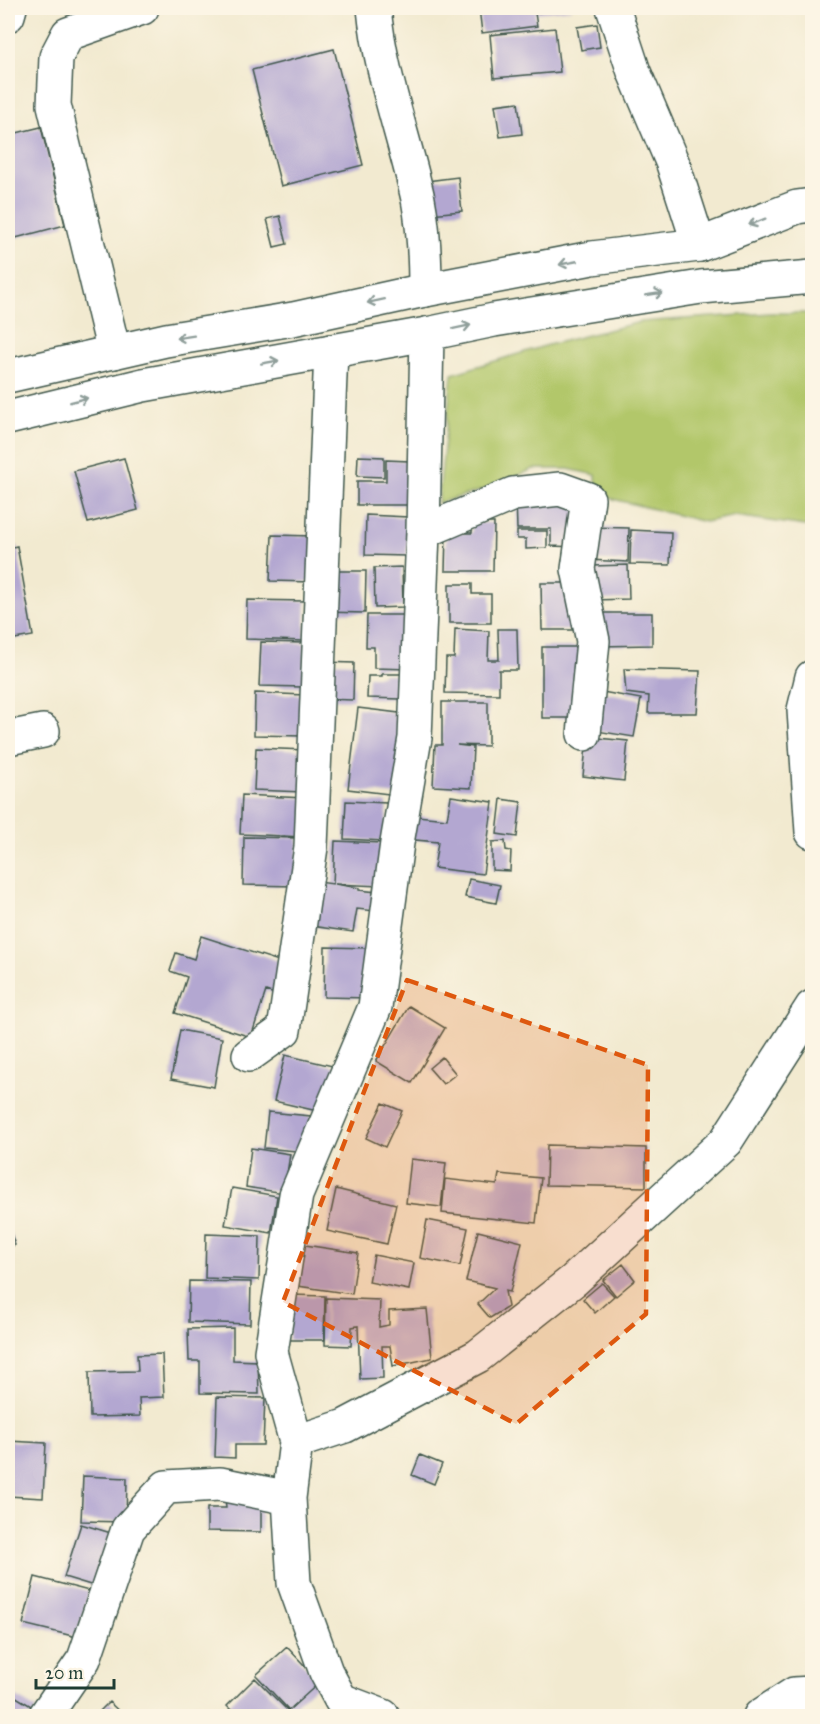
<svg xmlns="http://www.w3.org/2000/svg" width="820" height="1724" viewBox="0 0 820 1724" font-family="'IM FELL Great Primer',serif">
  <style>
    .green { fill: #b2c76b; stroke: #688250; stroke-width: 1.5 }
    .building { fill: #b3a7d1 }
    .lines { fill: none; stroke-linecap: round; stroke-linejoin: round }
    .minor-casing { stroke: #3f574b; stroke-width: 36 }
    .major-casing { stroke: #3f574b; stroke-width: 36 }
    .minor { stroke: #fff; stroke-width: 33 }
    .major { stroke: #fff; stroke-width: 33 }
    .oneway { stroke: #8f9e9a }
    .marked { fill: #de580e; fill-opacity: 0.2; stroke: #de580e; stroke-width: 4.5; stroke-dasharray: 12 8; stroke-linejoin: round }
  </style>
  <rect width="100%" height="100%" fill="#fcf5e5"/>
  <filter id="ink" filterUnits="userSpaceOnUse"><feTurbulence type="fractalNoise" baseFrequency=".0167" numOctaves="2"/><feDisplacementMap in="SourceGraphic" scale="12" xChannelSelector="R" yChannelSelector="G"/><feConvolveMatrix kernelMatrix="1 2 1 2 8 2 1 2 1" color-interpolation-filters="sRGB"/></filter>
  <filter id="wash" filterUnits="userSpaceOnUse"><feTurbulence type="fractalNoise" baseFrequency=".008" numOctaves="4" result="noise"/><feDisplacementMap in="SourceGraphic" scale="24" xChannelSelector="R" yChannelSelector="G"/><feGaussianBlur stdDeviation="1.35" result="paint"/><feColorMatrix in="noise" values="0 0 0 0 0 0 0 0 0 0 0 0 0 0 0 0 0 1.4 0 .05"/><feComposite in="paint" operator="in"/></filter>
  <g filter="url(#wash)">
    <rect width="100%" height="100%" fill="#f2ead0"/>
    <path class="green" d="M771,313H812V527L735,516L705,522L597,495L596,475L568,469H533L493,487L438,503L452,374L548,345L640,322Z"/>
    <g id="blocks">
      <path class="building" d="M479,8H572V9L535,13L537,26L482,33Z
        M597,24L600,47L581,50L577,27Z
        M555,28L560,72L494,78L490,35Z
        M334,49L363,165L281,186L252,70Z
        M518,102L522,134L500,137L495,105Z
        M41,127L65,225L8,240V135Z
        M458,177L462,211L430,214L427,181Z
        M280,216L287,244L274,247L267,219Z
        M358,456L384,457V477L357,476Z
        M124,458L138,510L88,523L74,471Z
        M386,460L409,461V505H357V481H386Z
        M516,497L580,504L578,547L551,546V529H517Z
        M366,515L408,517L407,556L365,555Z
        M472,523H494L493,571H445L446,533H472Z
        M589,527L629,528L628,562L588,560Z
        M631,530L671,532L670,565L630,564Z
        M517,531H547V548L526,549V539H517Z
        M272,535L314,536L313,582L270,581Z
        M17,546L33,636L8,640V548Z
        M628,565L629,599L593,600L591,566Z
        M402,567L403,607L375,608L374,568Z
        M325,571H366L365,613L324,612Z
        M541,583H575V630H542Z
        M449,584H472V594H491V623H449Z
        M247,600L306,601L304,641L246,639Z
        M600,613H652V645L600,646Z
        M367,615H412L409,669L374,668V647H366Z
        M455,629L489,631L488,660H499L498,629H517L518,670H499V694L445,693L446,658H454Z
        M261,642L305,643L304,687L259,686Z
        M542,647H581V718H542Z
        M323,662L354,663L353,700L322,699Z
        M624,669L700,671L697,713H648L649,696L626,693Z
        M382,674H402L401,699L367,698L368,676H382Z
        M597,691L641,699L634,737L590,730Z
        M255,693L305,695L304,736L254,735Z
        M442,702H488V746L457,745L473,747L471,788L433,786L435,745H442Z
        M358,708L407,714L397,795L348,789Z
        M587,737L628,741L624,781L583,776Z
        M256,748L305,750L303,792L254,790Z
        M242,795L305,798L304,837L240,834Z
        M451,796L493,802L483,874L434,868L438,842L404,839L407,815L447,819Z
        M501,799L521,802L517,837L497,834Z
        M346,801L387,803L385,841L344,839Z
        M244,837L298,838L296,886L243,885Z
        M335,841L382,843L380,886L335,884L359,888V890L377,892L375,911L357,909L353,932L311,926L318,882L333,884Z
        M505,841L506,850L511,851L510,871L492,870V842Z
        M469,879L500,885L496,903L465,897Z
        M201,936L288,964L277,995L266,991L251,1037L175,1013L187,977L170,971L176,953L194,959Z
        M325,947L371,948L370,998L324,997Z
        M409,1006L445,1028L412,1083L376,1061Z
        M180,1030L222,1038L214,1087L171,1079Z
        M285,1055L337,1067L326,1113L274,1101Z
        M442,1057L456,1074L443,1084L429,1068Z
        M383,1103L402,1111L385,1147L366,1138Z
        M268,1112L311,1116L307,1152L264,1148Z
        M547,1145L646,1148V1187L546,1185Z
        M251,1148L290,1154L284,1193L246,1187Z
        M411,1159L446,1163L441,1207L406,1203Z
        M499,1174L541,1178L536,1223L442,1213L445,1179L497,1185Z
        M232,1188L277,1196L271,1233L225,1225Z
        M336,1189L396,1204L387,1244L327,1231Z
        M427,1220L468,1228L460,1266L420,1258Z
        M8,1225L15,1245L8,1248Z
        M478,1231L522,1242L510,1292L505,1291L508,1307L490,1318L478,1304L495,1288L466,1281Z
        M206,1234L260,1236L259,1280L205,1278Z
        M305,1245L358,1253L352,1294L298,1286Z
        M374,1255L414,1263L409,1290L369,1282Z
        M623,1264L635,1280L616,1296L603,1280Z
        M189,1281L251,1282L250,1324L188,1322Z
        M602,1283L614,1296L595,1313L583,1299Z
        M291,1295L325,1296L324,1340H289Z
        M326,1298L380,1300L379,1327L389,1325V1311L427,1309L432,1358L393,1366L390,1346H382L383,1378L360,1379L358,1326L352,1327L351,1346L325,1345Z
        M233,1328V1360L258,1361L259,1394L200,1393V1361H189L188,1329Z
        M162,1354L164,1397L139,1398L140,1416L90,1417L89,1372L138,1371L137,1355Z
        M217,1397L265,1398L263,1445H235V1458L215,1457Z
        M8,1441L46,1443L43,1498L8,1496Z
        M420,1455L442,1464L434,1484L412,1475Z
        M83,1476L127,1478L126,1522L81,1521Z
        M225,1497H261V1532L207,1531V1508H226Z
        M81,1524L111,1533L94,1586L64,1577Z
        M35,1577L89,1591L77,1637L23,1624Z
        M287,1647L320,1682L289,1710L256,1675Z
        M255,1678L289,1712L285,1716H237L227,1706Z
        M8,1692L36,1709L32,1716H8Z
        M109,1702L124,1716H95Z"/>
    </g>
  </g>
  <g filter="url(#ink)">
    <use href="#blocks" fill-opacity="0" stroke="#3f574b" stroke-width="1.5"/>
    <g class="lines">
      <g class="minor-casing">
        <path id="minor" d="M374,8C380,73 404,135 418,199C424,229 425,259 425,290
          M613,8L634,72L673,164L699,245
          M8,15L10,8
          M114,352L54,105L56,57L68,34L142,8
          M423,532L513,494L560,489L588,499L578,569L593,641L584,734
          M812,677L804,710L812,832
          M8,738L43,731
          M249,1055L284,1030L311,847L331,351
          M296,1442L345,1426L478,1356L574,1280L726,1141L812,1007
          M45,1716L84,1659L128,1529L166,1487L220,1484L289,1498
          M383,1716L341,1700L326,1672L294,1583L289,1498L296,1442L271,1352L296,1195L375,1007L397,843L415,738L423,532L427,334
          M760,1716L794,1694L812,1693"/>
      </g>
      <g class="major-casing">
        <path id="major" d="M8,376L166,340L293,319L425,290L592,258L699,245L797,207L812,205
          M8,418L143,385L427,334L494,320L701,287L812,277"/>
      </g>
      <use href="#minor" class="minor"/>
      <use href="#major" class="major"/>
    </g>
    <defs><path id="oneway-shaft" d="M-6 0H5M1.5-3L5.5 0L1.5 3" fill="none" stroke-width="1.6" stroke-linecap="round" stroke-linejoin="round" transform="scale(1.5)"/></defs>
    <g class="oneway">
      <use href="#oneway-shaft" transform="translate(757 222) rotate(158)"/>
      <use href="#oneway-shaft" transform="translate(568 263) rotate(169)"/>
      <use href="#oneway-shaft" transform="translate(654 294) rotate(-9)"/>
      <use href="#oneway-shaft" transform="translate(376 301) rotate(168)"/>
      <use href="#oneway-shaft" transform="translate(462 327) rotate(-12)"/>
      <use href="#oneway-shaft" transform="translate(185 337) rotate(171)"/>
      <use href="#oneway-shaft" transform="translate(270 362) rotate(-10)"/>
      <use href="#oneway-shaft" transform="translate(79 400) rotate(-14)"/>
    </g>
  </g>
  <path class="marked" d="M407,980L648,1065L646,1314L516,1424L283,1302Z"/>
  <rect width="820" height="1724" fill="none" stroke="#fcf5e5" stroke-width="30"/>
  <path d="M36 1679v9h78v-9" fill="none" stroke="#1f3d34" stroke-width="3"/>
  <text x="45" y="1679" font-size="18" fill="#1f3d34" stroke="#fcf5e5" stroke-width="4.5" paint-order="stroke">20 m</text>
</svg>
